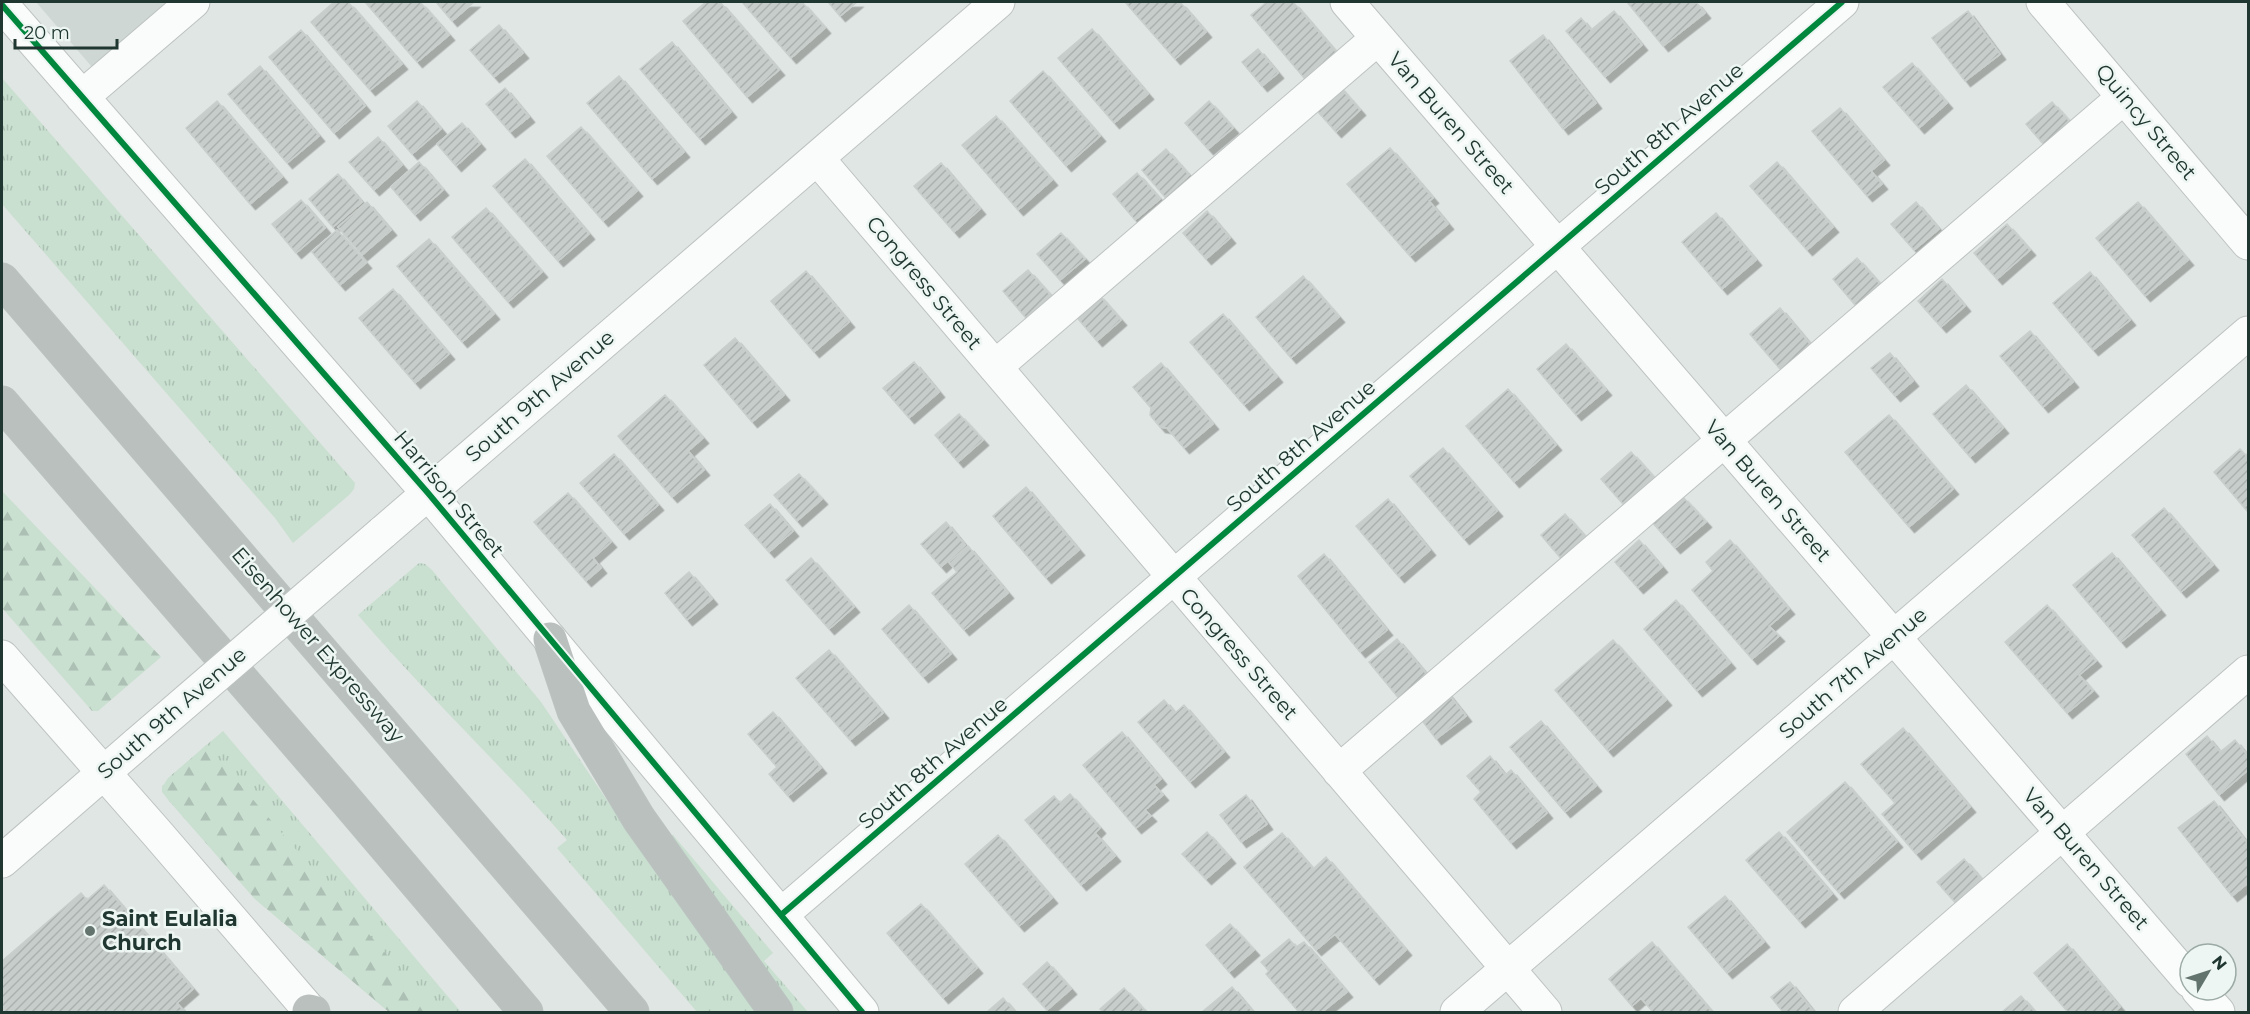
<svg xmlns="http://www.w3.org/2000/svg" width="2250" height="1014" viewBox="0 0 2250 1014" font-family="Montserrat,sans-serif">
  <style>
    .built { fill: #ced7d3 }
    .grass { fill: url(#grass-tufts) }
    .forest { fill: url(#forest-firs) }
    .building { fill: url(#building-hatch); stroke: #c9cfcc; stroke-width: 1.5; filter: url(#shadow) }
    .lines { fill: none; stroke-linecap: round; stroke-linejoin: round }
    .minor-casing { stroke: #bdc3c0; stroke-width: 35 }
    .highway-casing { stroke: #bbc3c0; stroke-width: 35 }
    .minor { stroke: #fafbfb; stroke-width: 33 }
    .highway { stroke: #b9c0be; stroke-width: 33 }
    .minor-bridge-casing { stroke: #bdc3c0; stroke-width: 35; stroke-linecap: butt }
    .minor-bridge { stroke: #fafbfb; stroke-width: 33 }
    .cycleway-casing { stroke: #edf6f2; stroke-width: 10 }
    .cycleway { stroke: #00873e; stroke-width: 6 }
    .poi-dot { fill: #63746f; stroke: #edf6f2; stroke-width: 2 }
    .labels { text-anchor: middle; stroke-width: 5; stroke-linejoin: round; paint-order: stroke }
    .street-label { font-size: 21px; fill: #203731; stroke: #edf6f2 }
    .poi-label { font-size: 21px; font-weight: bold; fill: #203731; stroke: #edf6f2; text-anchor: start }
  </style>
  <defs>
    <pattern id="grass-tufts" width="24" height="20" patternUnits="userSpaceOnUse" patternTransform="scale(1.5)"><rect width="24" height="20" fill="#c9dfd0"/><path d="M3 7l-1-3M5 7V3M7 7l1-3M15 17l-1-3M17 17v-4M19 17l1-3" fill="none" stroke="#acc0b3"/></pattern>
    <pattern id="forest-firs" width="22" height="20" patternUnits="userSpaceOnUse" patternTransform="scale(1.5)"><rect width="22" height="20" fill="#c9dfd0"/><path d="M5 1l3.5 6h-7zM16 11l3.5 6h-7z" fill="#acc0b3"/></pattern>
    <pattern id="building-hatch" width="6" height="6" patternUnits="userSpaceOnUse" patternTransform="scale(1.5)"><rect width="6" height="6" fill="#c7cdcb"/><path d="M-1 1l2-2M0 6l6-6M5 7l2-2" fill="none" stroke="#abb1af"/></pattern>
    <filter id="shadow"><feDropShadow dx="5.5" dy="5.5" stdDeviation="0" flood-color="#0004"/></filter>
  </defs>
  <rect width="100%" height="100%" fill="#e0e6e3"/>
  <path class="built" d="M36,2H168L92,67Z"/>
  <path class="grass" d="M2,78L355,483L354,489L349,495L293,543L275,518L2,204Z
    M419,563L425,564L432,570L541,702L625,827L756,1012H697L557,848L567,840C499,763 425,693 358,615Z
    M223,731L461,1012H389L255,899L171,803C163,793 160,789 168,778Z
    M673,835L773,953L764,961L808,1012H794L669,838Z"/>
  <path class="forest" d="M2,491L161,657L98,711H92L86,704L2,608Z
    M206,745L436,1012H389L255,899L171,803L162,792V786Z"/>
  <path class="building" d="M334,2H348L402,64L370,90L311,22Z
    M365,2H420L449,35L417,62Z
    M436,2H474L452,21Z
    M706,2H720L779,70L747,97L683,21Z
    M742,2H802L825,28L791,58Z
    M828,2H857L840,16Z
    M1125,2H1180L1206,32L1175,59Z
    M1267,2H1293L1336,52L1305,79L1251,15Z
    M1627,2H1696L1705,13L1663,46Z
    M1614,11L1642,45L1605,77L1566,31L1581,18L1591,30Z
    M1968,11L2000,54L1965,81L1932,38Z
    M499,25L523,53L494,77L470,50Z
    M1092,29L1148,94L1114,123L1058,58Z
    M301,30L365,106L334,133L269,57Z
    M1543,35L1596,103L1563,129L1510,61Z
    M672,42L731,112L700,139L640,69Z
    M1258,49L1278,73L1262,86L1242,62Z
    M1912,63L1947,103L1919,128L1883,87Z
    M260,66L319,136L287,163L228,94Z
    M1043,71L1100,136L1066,166L1010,101Z
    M619,76L684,152L652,179L587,103Z
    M1337,84L1360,110L1336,132L1312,105Z
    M505,88L529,117L510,132L486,104Z
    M217,101L282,177L250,204L186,128Z
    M417,101L441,129L412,154L388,126Z
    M1209,101L1233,128L1208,149L1185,123Z
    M2052,102L2071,123L2045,146L2026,124Z
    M1840,108L1884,160L1871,171L1882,184L1867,196L1812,131Z
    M996,116L1052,180L1018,210L962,145Z
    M462,123L480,144L456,166L437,144Z
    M581,127L637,191L603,221L547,156Z
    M378,137L402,165L374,190L349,162Z
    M1390,148L1433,198L1429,201L1448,224L1410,256L1347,184Z
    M1166,149L1189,175L1165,197L1142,170Z
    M525,159L589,234L558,261L493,186Z
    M419,162L443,190L415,215L391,187Z
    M1777,162L1833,227L1807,250L1750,186Z
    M941,163L980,209L954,232L914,186Z
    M1137,173L1160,199L1135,220L1113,194Z
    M338,174L362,202L333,227L309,199Z
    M301,200L325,228L296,253L272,224Z
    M367,202L391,230L362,255L338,227Z
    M1916,202L1939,229L1914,250L1891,224Z
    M2138,202L2188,260L2145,296L2096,238Z
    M486,208L542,272L508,302L452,237Z
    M1207,211L1230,238L1206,259L1183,233Z
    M1716,213L1756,260L1722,289L1682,242Z
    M2007,224L2030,250L1997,279L1974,253Z
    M337,230L366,263L340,285L312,252Z
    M1061,233L1085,259L1060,280L1037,254Z
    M429,239L494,314L462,342L397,266Z
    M1857,258L1880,284L1856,306L1833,279Z
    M1028,270L1051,296L1026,318L1003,291Z
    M806,271L849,322L814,352L771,301Z
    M2090,272L2130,320L2093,350L2053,303Z
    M1303,276L1339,317L1291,358L1256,317Z
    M1942,279L1965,306L1941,327L1918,301Z
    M393,289L449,354L415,383L359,318Z
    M1098,294L1121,320L1097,341L1074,314Z
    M1780,308L1811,345L1781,370L1750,334Z
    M1223,314L1277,377L1244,405L1190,342Z
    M2030,331L2073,382L2043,407L2000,356Z
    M735,338L784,395L752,422L704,365Z
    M1566,344L1606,390L1576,415L1537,369Z
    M1890,353L1913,381L1895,396L1871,368Z
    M914,362L939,392L909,418L883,388Z
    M1161,363L1213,424L1184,448L1167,428L1160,427L1150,415L1151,408L1133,387Z
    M1966,385L2003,428L1970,457L1933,414Z
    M1508,389L1556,445L1514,482L1466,426Z
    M665,395L703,438L688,451L704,470L672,497L618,436Z
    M959,414L983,440L958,462L935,435Z
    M1889,415L1953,489L1909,527L1845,452Z
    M1443,448L1497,511L1464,539L1410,476Z
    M2240,449L2248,458V512L2214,472Z
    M1631,452L1655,479L1624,505L1601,479Z
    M614,454L658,505L624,534L580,483Z
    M799,474L822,499L797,521L774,495Z
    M1026,487L1079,550L1046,578L993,516Z
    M568,493L611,542L593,558L601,568L586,581L534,522Z
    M1682,496L1706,522L1675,548L1652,522Z
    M1388,499L1430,550L1399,577L1356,526Z
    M770,504L793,531L769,552L745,525Z
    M2164,508L2213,565L2181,592L2132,535Z
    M1565,514L1588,540L1564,562L1541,535Z
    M946,522L965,545L941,567L921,544Z
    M1639,540L1662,567L1638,588L1615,562Z
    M1730,540L1789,609L1769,626L1779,636L1752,659L1692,590L1713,571L1706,562Z
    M968,546L1008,593L964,630L932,593L957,572L949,562Z
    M2112,553L2160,610L2121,642L2073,585Z
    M1324,554L1387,630L1360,652L1298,576Z
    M811,558L854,607L829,629L786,580Z
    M689,572L712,599L687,620L665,593Z
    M1676,600L1730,663L1697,691L1644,629Z
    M909,605L951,654L923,677L882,629Z
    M2047,605L2096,661L2079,675L2093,691L2067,713L2005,642Z
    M1397,639L1429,677L1401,701L1369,662Z
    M1613,640L1666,700L1608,751L1555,690Z
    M829,650L883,713L850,740L796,678Z
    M1446,691L1466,716L1436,739L1417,714Z
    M1164,700L1175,713L1184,705L1224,752L1190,782L1138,722Z
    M773,712L821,768L788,796L769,774L777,767L748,734Z
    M1541,721L1596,786L1565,812L1510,747Z
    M1903,728L1970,807L1916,854L1882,814L1895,803L1861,764Z
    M1122,732L1161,779L1154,785L1163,795L1145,810L1151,816L1136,828L1083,765Z
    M2207,736L2220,752L2235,740L2248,756V770L2219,795L2186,754Z
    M1490,756L1505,775L1511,770L1547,813L1511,843L1474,799L1481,792L1467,776Z
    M1845,782L1897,842L1839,893L1787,832Z
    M1070,794L1100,828L1095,833L1115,856L1081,885L1025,820L1054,796L1060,803Z
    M1246,795L1267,824L1241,842L1220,815Z
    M2214,801L2248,844V883L2232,896L2178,828Z
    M1207,832L1230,858L1206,879L1182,854Z
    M1779,832L1832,894L1800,922L1746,860Z
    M1282,833L1313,869L1326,857L1406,950L1374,979L1335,934L1316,950L1244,867Z
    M998,835L1052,898L1019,926L965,864Z
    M1964,859L1988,887L1961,909L1937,882Z
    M104,885L193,989L177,1003L184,1011L2,1012V961L81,893L87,900Z
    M1725,896L1764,942L1727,973L1688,927Z
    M921,904L977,968L943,998L887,933Z
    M1230,924L1254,950L1229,972L1206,945Z
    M1289,939L1296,947L1304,942L1347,992L1322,1012H1299L1266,974L1269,971L1261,962Z
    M1652,942L1712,1012H1653L1641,998L1632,1006L1609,979Z
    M2067,944L2120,1007L2114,1012H2068L2034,973Z
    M1047,962L1071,989L1047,1010L1023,984Z
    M1790,982L1814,1012H1783L1771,997Z
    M1232,987L1253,1012H1202Z
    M1124,988L1146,1012H1103L1100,1009Z
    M2021,996L2035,1012H2002Z
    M1003,998L1015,1012H987Z"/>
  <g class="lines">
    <g class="minor-casing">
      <path id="minor" d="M1347,2L2190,981
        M2043,2L2248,243
        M2,5L428,493L862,1012
        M82,97L193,2
        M817,158L1545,1012
        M995,367L1378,38
        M382,533L998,2
        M2,657L156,832L311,1012
        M1339,771L2124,97
        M2,861L138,743
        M781,915L1842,2
        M2198,990L2218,1012
        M1457,1012L2248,333
        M1855,1012L2248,672"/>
    </g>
    <g class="highway-casing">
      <path id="highway" d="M2,280L632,1012
        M2,403L339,792L526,1012
        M550,639L574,711L639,819L776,1012
        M309,1011L313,1012"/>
    </g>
    <use href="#minor" class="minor"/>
    <use href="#highway" class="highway"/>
    <g class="minor-bridge-casing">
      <path id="minor-bridge" d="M138,743L382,533"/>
    </g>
    <use href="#minor-bridge" class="minor-bridge"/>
    <g class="cycleway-casing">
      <path id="cycleway" d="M2,5L428,493L862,1012
        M781,915L1842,2"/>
    </g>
    <use href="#cycleway" class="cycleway"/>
  </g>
  <circle class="poi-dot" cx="90" cy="931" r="6"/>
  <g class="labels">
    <g class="street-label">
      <text transform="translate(2146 122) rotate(50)" y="7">Quincy Street</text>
      <text transform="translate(1451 123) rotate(49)" y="7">Van Buren Street</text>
      <text transform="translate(1669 129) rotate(-41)" y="7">South 8th Avenue</text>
      <text transform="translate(924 283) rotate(50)" y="7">Congress Street</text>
      <text transform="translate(540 396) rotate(-41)" y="7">South 9th Avenue</text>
      <text transform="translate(1301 446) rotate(-41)" y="7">South 8th Avenue</text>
      <text transform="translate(1768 491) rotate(49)" y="7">Van Buren Street</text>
      <text transform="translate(449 494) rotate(50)" y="7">Harrison Street</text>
      <text transform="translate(318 645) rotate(49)" y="7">Eisenhower Expressway</text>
      <text transform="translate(1239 654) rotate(49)" y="7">Congress Street</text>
      <text transform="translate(1853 673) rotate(-41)" y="7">South 7th Avenue</text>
      <text transform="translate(172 713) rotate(-41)" y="7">South 9th Avenue</text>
      <text transform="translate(933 763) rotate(-41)" y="7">South 8th Avenue</text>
      <text transform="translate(2086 859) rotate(49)" y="7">Van Buren Street</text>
    </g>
    <g class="poi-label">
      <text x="102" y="926">Saint Eulalia<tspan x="102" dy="24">Church</tspan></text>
    </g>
  </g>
  <rect width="2250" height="1014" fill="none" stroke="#203731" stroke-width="6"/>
  <g transform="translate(2208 972) rotate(51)"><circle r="28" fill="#edf6f2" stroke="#9baaa5" stroke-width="1.5"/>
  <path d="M0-4.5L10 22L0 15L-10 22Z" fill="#63746f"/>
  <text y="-9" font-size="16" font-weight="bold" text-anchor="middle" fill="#203731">N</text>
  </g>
  <path d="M15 39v9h102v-9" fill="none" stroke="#203731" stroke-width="3"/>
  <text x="24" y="39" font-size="18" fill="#203731" stroke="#edf6f2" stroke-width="4.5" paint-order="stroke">20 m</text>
</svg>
